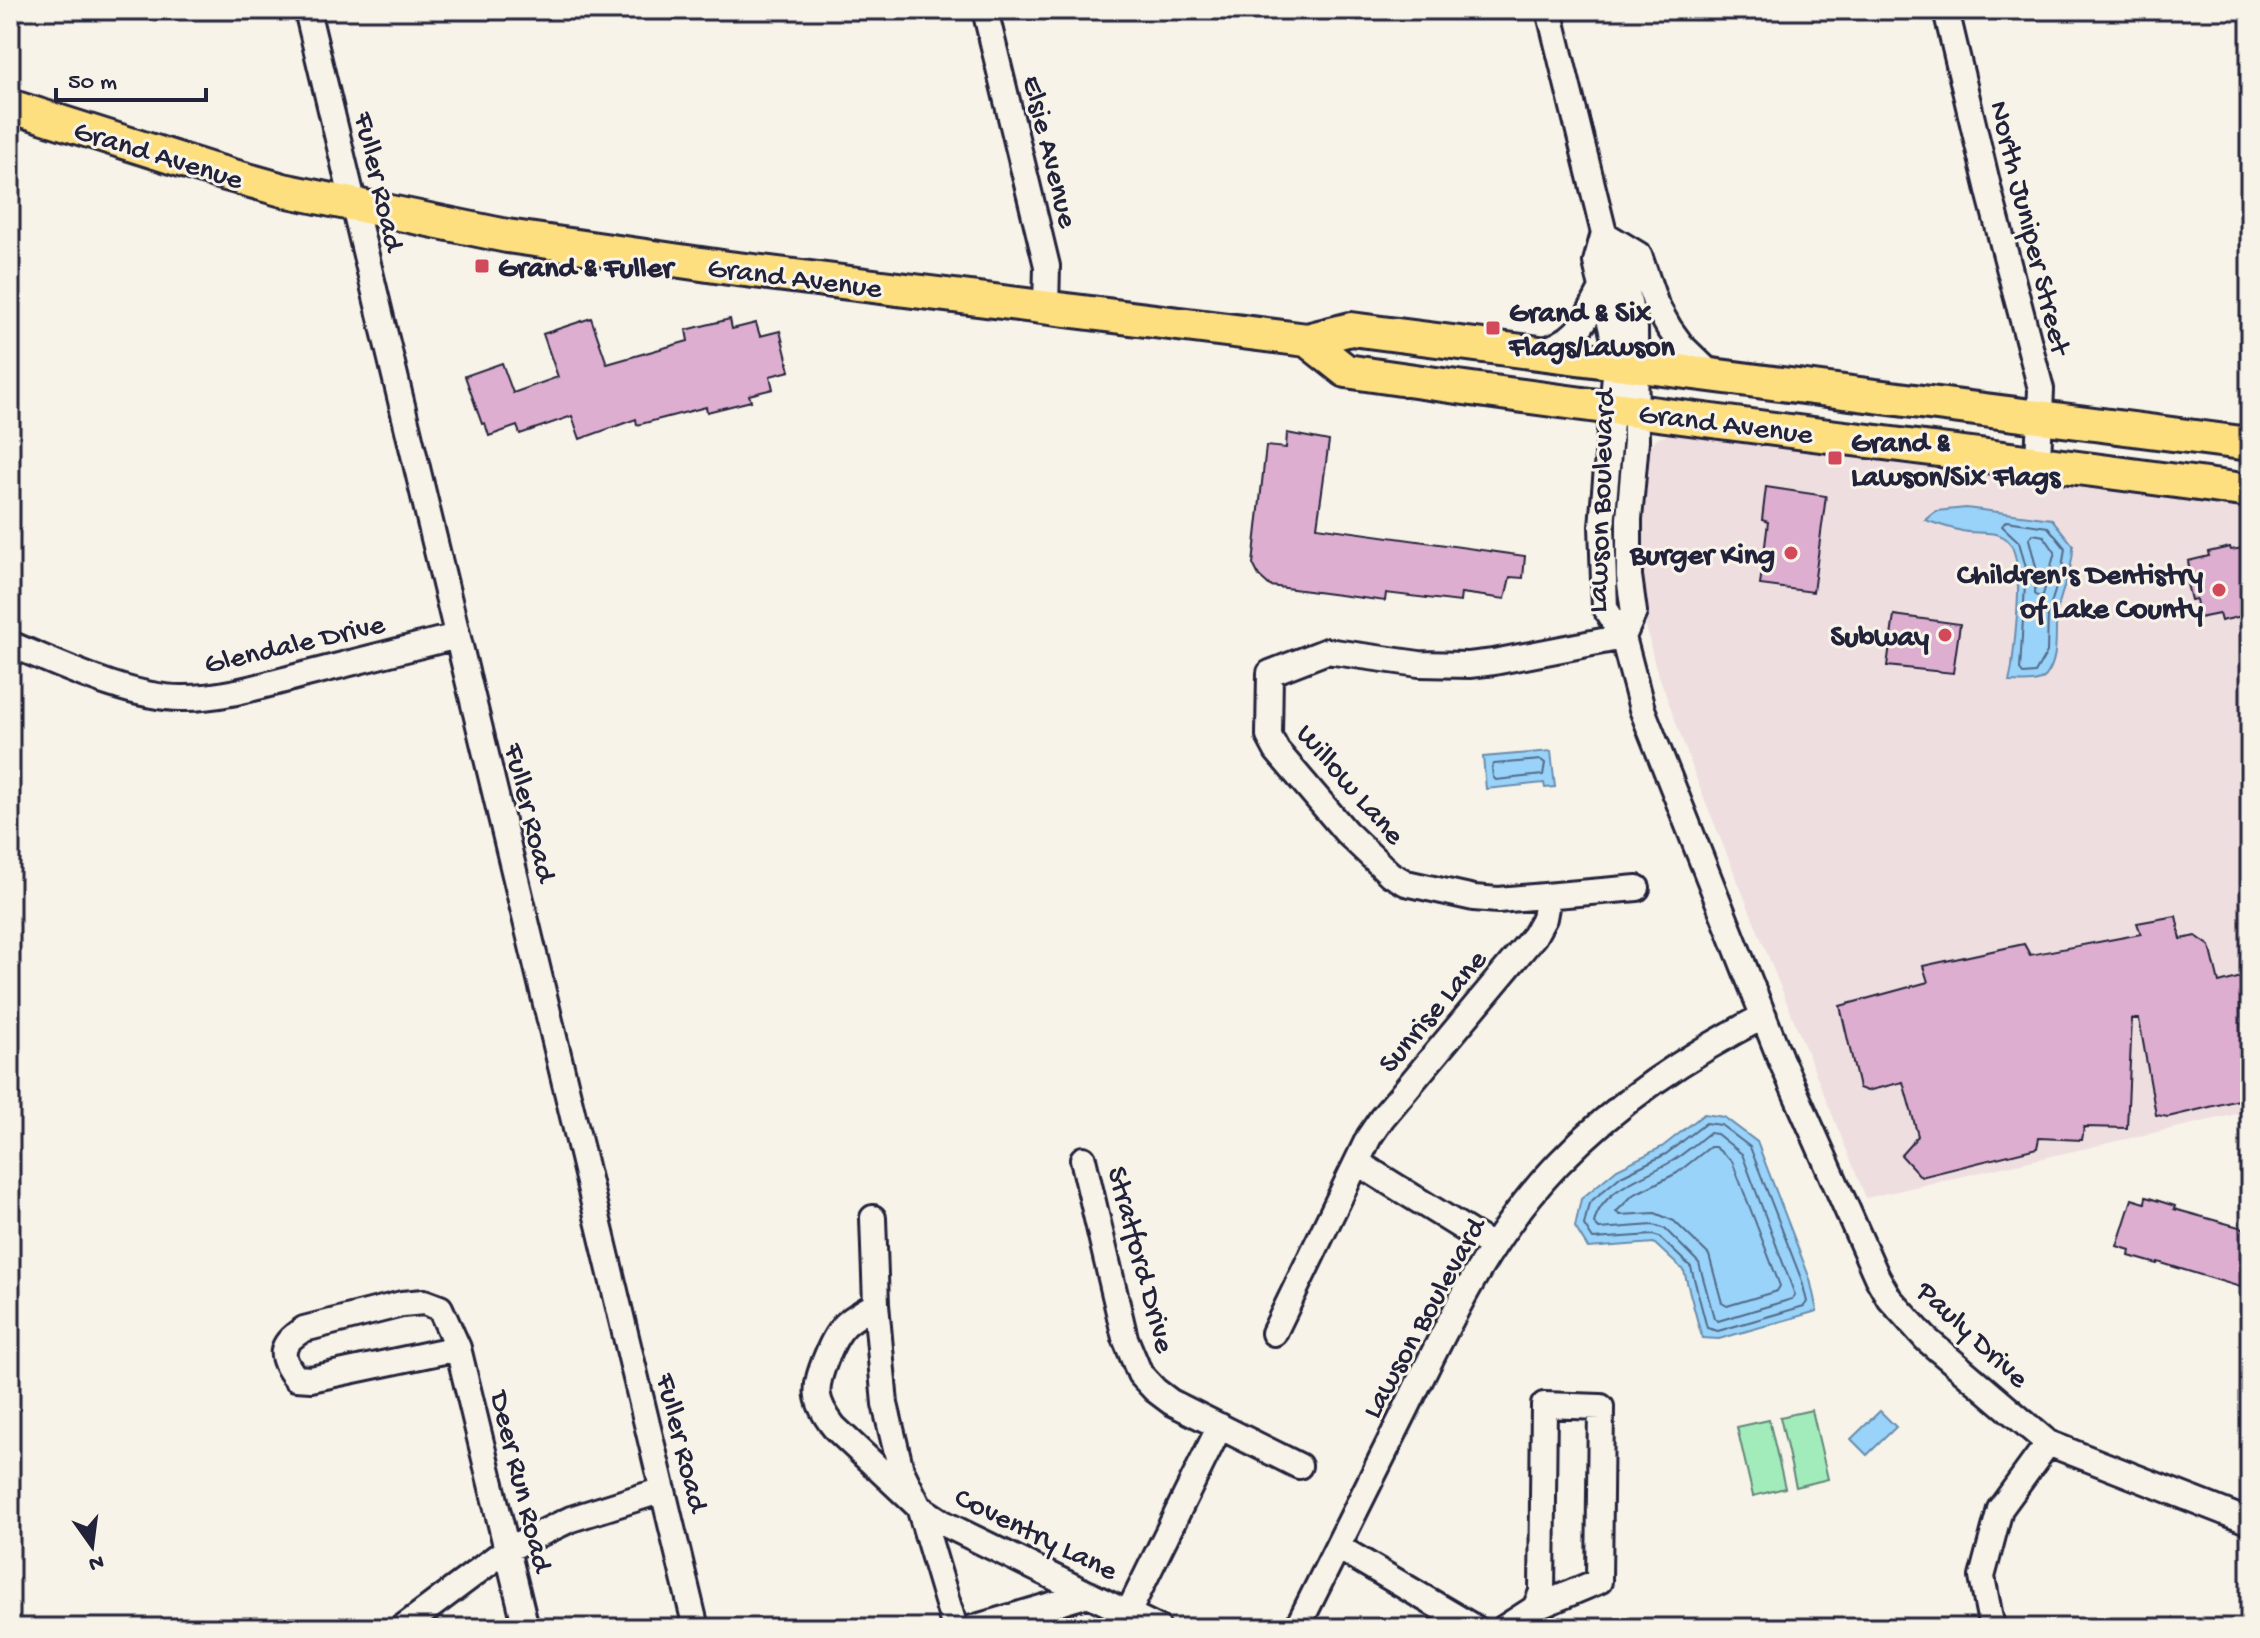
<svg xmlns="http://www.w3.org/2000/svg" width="2260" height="1638" viewBox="0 0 2260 1638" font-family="'Gochi Hand',sans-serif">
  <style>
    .built { fill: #efdee0 }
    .green { fill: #a2ebba; stroke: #62867a; stroke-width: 2 }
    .water { fill: #99d3f9; stroke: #698cad; stroke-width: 2 }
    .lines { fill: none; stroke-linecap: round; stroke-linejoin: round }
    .shore { stroke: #526987; stroke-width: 2 }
    .building { fill: #ddaecf; stroke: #22223b; stroke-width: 2 }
    .minor-casing { stroke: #22223b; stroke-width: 30 }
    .major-casing { stroke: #22223b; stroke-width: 38 }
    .minor { stroke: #f7f3e8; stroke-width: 24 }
    .major { stroke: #fedf80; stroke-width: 32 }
    .poi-dot { fill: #d1495b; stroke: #f7f3e8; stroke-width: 3 }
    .labels { text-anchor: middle; stroke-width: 6; stroke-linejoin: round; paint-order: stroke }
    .street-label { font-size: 30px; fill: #22223b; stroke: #f7f3e8 }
    .poi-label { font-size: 30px; font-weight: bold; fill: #22223b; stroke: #f7f3e8; text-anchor: start }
  </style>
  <rect width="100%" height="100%" fill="#f7f3e8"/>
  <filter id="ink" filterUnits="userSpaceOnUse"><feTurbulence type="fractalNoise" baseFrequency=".0125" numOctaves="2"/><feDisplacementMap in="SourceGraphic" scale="16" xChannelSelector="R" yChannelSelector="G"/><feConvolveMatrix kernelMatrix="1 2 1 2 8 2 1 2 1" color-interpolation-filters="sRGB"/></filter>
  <g filter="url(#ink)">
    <path class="built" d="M1672,433L2250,507V1111L1866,1198L1698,783L1654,662L1645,621L1640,578L1639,524L1647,451L1656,439Z"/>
    <path class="green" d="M1812,1410L1828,1479L1796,1487L1780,1417Z
      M1769,1420L1785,1488L1753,1496L1737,1427Z"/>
    <path class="water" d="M1966,508L2052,519L2073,545C2074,570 2060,590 2057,614C2054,634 2060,657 2046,676C2038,685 2020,682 2009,682L2012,667C2014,641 2028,553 2005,538C1994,530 1975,534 1962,531C1949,528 1937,524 1925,520L1936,511Z
      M1551,751L1555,787L1545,788L1544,783L1486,789L1483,757Z
      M1704,1114L1724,1117L1757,1142L1810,1279L1817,1311L1719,1339L1702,1338L1684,1271L1654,1243L1588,1248L1575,1227L1581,1199L1617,1169L1662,1147Z
      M1880,1411L1896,1427L1867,1455L1851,1439Z"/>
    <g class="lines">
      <path class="shore" d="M2006,521L2048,527L2065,548L2062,569L2048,613L2047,652L2035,673L2023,674L2020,670L2026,568L2019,542L2002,526Z
        M2033,534L2044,536L2055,552L2043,595L2039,597L2035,594L2036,567L2029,539Z
        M1541,760L1545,763L1543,775L1496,780L1493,777L1492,767L1494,764Z
        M1706,1123L1721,1125L1750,1147L1802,1281L1807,1302L1804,1306L1718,1331L1707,1328L1691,1267L1659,1237L1653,1235L1593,1239L1584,1225L1589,1203L1621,1176L1666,1154Z
        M1709,1133L1717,1134L1742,1154L1795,1295L1792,1299L1718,1321L1714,1318L1699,1263L1665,1229L1653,1225L1599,1229L1594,1223C1601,1190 1642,1178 1669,1163C1683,1155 1696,1143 1709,1133Z
        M1710,1147H1715L1732,1161L1780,1286L1777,1291L1727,1306L1722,1303L1709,1255L1674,1221L1655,1213L1620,1215L1616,1212L1633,1195L1677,1173Z"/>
    </g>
    <path class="building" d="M591,318L607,364L688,341L686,330L730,319L732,329L756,323L760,336L780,331L790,371L770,376L773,389L749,395L751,401L707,412L706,407L637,425L636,419L580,439L572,416L520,434L517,426L489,436L485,423L482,424L465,376L502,363L513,393L558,377L543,334Z
      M1287,433L1329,441L1317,527L1525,556L1523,578L1510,577L1505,599L1461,593L1460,602L1386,593L1385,601L1270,586L1259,576L1253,564L1266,446L1286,448Z
      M1766,487L1826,496L1813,592L1760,585L1768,522L1762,520Z
      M2230,547L2231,550L2250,547V606L2245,607L2246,615L2221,621L2219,614L2199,618L2196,599L2191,600L2186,580L2191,579L2188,561L2209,556L2208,552Z
      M1894,615L1960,624L1953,673L1887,666Z
      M2176,916L2181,939L2196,936L2210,946L2219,983L2245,976L2250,996V1073L2241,1075L2247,1098L2168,1117L2156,1115L2139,1019H2132L2127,1128L2084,1127L2082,1140L2039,1138L2037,1148L1921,1177L1901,1155L1918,1136L1903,1082L1867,1091L1859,1088L1840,1006L1928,982L1923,966L2024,944L2030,955L2141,934L2137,923Z
      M2146,1197L2175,1206L2174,1209L2250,1230V1290L2158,1262L2157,1264L2129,1256L2130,1250L2117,1246L2132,1199L2145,1203Z"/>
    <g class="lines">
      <g class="minor-casing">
        <path id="minor" d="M307,10L696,1628
          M985,10L1047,266L1046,307
          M1549,10L1604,233L1620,264L1635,329L1636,441L1629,519V576L1634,612L1623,637
          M1946,10L1990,195L2041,389L2038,461
          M1604,233L1596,262L1613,335L1616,364L1602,526L1605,608L1623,637L1642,709L1780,1058L1877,1277L1889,1298L1926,1339L2048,1443L2250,1522
          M1606,235L1639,255L1656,305L1669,328L1682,346L1713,376
          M1539,352C1578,341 1584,323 1602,289
          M1623,637L1494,662L1469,665L1419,664L1327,651L1270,673L1269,736L1277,751L1346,832L1390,874L1406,883L1474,898L1498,900L1637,888
          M10,644C59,664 131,699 184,698C224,698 264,685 303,675C355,662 406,649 457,636
          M1083,1159L1125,1338L1140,1374L1155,1390L1171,1402L1299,1466
          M1358,1163L1492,1246
          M873,1218L876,1304C866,1311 853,1317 845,1325C836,1334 831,1346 826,1358C814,1388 813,1400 834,1427L919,1507L955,1628
          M424,1302L440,1308L458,1348L311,1379L296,1378C278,1356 279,1344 304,1329L402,1304Z
          M876,1304L885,1404L901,1470L919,1507L945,1524L1158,1628
          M1274,1333L1369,1137L1382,1118L1534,936L1544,918L1548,896
          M458,1348L526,1628
          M1338,1547L1475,1628
          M1128,1613L1220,1426
          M402,1628L506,1550L571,1519L663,1490
          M973,1628L1089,1594
          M1297,1628C1334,1554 1371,1479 1408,1405C1450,1319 1491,1234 1558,1164C1618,1101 1687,1056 1764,1016
          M1504,1628L1535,1608L1599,1581L1601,1407L1544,1405L1542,1592L1535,1608
          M1992,1628L1982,1577L2000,1509L2048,1443"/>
      </g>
      <g class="major-casing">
        <path id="major" d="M10,106L212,170L283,190L507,236L729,268L1307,340L1351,329L2250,444
          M1307,340L1346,371C1647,416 1949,449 2250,491"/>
      </g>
      <use href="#minor" class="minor"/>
      <use href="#major" class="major"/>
    </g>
  </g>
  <g class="poi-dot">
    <rect x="474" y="258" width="16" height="16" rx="4"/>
    <rect x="1485" y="320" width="16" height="16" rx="4"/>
    <rect x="1827" y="450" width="16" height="16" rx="4"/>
    <circle cx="1791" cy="553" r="8"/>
    <circle cx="2219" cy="590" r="8"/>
    <circle cx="1945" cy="635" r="8"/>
  </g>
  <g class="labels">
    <g class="street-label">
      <text transform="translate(1052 151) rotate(76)" y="10">Elsie Avenue</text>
      <text transform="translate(159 153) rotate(17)" y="10">Grand Avenue</text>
      <text transform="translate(381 181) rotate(77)" y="10">Fuller Road</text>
      <text transform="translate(2032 227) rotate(76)" y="10">North Juniper Street</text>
      <text transform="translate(795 276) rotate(7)" y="10">Grand Avenue</text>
      <text transform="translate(1726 422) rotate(7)" y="10">Grand Avenue</text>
      <text transform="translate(1599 501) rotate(-88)" y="10">Lawson Boulevard</text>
      <text transform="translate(294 642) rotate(-13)" y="10">Glendale Drive</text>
      <text transform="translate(1352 783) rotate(49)" y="10">Willow Lane</text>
      <text transform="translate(532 812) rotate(76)" y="10">Fuller Road</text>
      <text transform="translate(1431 1010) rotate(-50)" y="10">Sunrise Lane</text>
      <text transform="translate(1143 1259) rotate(75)" y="10">Stratford Drive</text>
      <text transform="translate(1422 1317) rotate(-61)" y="10">Lawson Boulevard</text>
      <text transform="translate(1974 1333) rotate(43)" y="10">Pauly Drive</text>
      <text transform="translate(684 1442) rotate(76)" y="10">Fuller Road</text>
      <text transform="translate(523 1481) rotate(76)" y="10">Deer Run Road</text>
      <text transform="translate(1037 1532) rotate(26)" y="10">Coventry Lane</text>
    </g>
    <g class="poi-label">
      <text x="498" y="276">Grand &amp; Fuller</text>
      <text x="1509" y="321">Grand &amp; Six<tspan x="1509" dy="34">Flags/Lawson</tspan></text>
      <text x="1851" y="451">Grand &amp;<tspan x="1851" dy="34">Lawson/Six Flags</tspan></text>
      <text x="1775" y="563" text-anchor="end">Burger King</text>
      <text x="2203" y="583" text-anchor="end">Children's Dentistry<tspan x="2203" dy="34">of Lake County</tspan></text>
      <text x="1929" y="645" text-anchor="end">Subway</text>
    </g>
  </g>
  <rect width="2260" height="1638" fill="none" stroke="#f7f3e8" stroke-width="40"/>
  <rect x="20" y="20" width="2220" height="1598" fill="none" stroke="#22223b" stroke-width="3" filter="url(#ink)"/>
  <g transform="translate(92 1546) rotate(166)" stroke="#f7f3e8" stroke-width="6" paint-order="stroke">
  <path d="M0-6L14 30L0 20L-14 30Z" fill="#22223b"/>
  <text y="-12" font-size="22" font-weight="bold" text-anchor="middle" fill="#22223b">N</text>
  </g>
  <path d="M56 88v12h150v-12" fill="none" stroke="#22223b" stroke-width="4"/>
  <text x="68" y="88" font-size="24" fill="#22223b" stroke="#f7f3e8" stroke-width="6" paint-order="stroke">50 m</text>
</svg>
